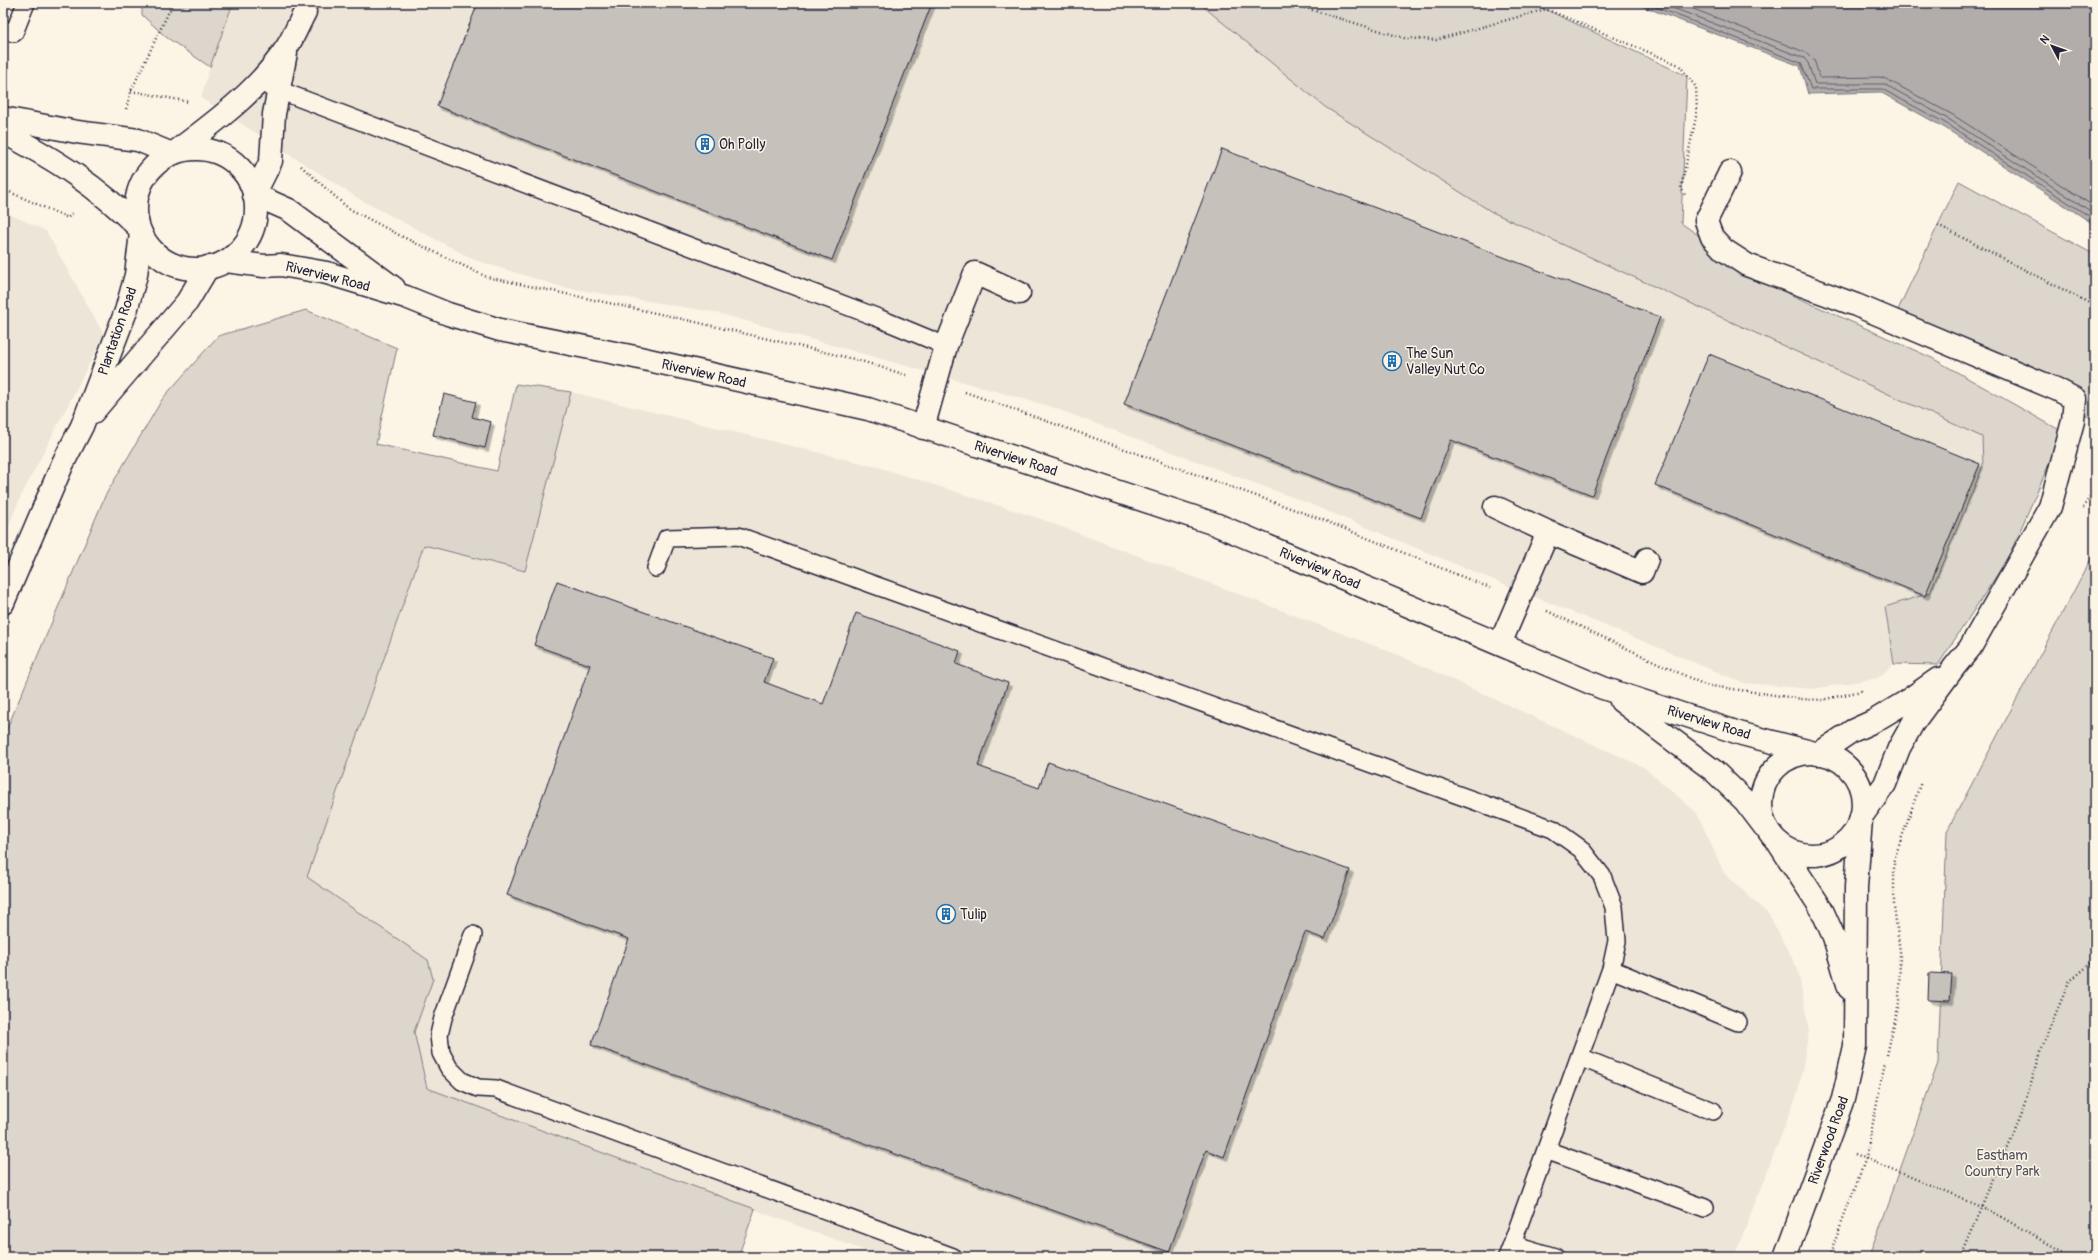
<svg xmlns="http://www.w3.org/2000/svg" width="2098" height="1260" viewBox="0 0 2098 1260" font-family="Pangolin,sans-serif">
  <style>
    .built { fill: #ece5d8 }
    .green { fill: #dcd6cc; stroke: #7f7c84 }
    .water { fill: #b2adab; stroke: #78757e }
    .lines { fill: none; stroke-linecap: round; stroke-linejoin: round }
    .shore { stroke: #5c5a68; stroke-width: 1 }
    .building { fill: #c6c1bb; stroke: #22223b; filter: url(#shadow) }
    .lane-casing { stroke: #22223b; stroke-width: 20 }
    .street-casing { stroke: #22223b; stroke-width: 25 }
    .secondary-casing { stroke: #22223b; stroke-width: 25 }
    .path { stroke: #22223b; stroke-width: 2.5; stroke-dasharray: 1 3; stroke-linecap: butt }
    .lane { stroke: #fcf5e5; stroke-width: 17 }
    .street { stroke: #fcf5e5; stroke-width: 22 }
    .secondary { stroke: #fcf5e5; stroke-width: 22 }
    .labels { text-anchor: middle; stroke-width: 3; stroke-linejoin: round; paint-order: stroke }
    .poi-label { font-size: 14px; fill: #22223b; stroke: #fcf5e5; text-anchor: start }
    .street-label { font-size: 14px; fill: #22223b; stroke: #fcf5e5 }
    .park-label { font-size: 14px; fill: #504f5f; stroke: #fcf5e5 }
  </style>
  <defs>
    <filter id="shadow"><feDropShadow dx="3.5" dy="3.5" stdDeviation="0" flood-color="#0004"/></filter>
  </defs>
  <rect width="100%" height="100%" fill="#fcf5e5"/>
  <filter id="ink" filterUnits="userSpaceOnUse"><feTurbulence type="fractalNoise" baseFrequency=".025" numOctaves="2"/><feDisplacementMap in="SourceGraphic" scale="8" xChannelSelector="R" yChannelSelector="G"/><feConvolveMatrix kernelMatrix="1 2 1 2 8 2 1 2 1" color-interpolation-filters="sRGB"/></filter>
  <g filter="url(#ink)">
    <path class="built" d="M233,3H1199L1319,102L1982,437L1983,466L1925,596L1885,607L1894,664L1878,678L1813,689L1744,683L1305,502L1049,406L714,312L562,287L475,260L361,200L201,98L210,67Z
      M3,211L46,231L104,335L21,496L3,539Z
      M571,392L881,468L1038,518L1396,654L1645,768L1697,813L1724,873L1769,915L1798,970L1809,1031L1798,1092L1734,1257H882L427,1088L414,1032L433,979L306,877L425,545L525,571Z"/>
    <path class="green" d="M142,3H233L210,67L166,37L142,15Z
      M1199,3H1532L1687,76L1681,223L1767,284L1932,358L2063,432L2008,558L1938,665L1894,664L1885,607L1930,593L1983,466L1982,437L1492,212L1325,107Z
      M1959,181L2095,255V420L1894,318Z
      M306,310L397,348L376,444L497,471L516,384L571,392L525,571L424,545L307,877L428,960L433,979L414,1032L427,1088L755,1209L738,1257H3V738L105,496L163,398L218,336Z
      M2095,551V1257H1869L1938,1063L1947,831Z"/>
    <path class="water" d="M1634,3H2095V225L1945,128L1880,92L1808,94L1800,66Z"/>
    <g class="lines">
      <path class="shore" d="M1645,3L1801,63L1811,89H1882L1947,124L2095,220
        M1660,3L1804,58L1808,63L1815,84H1884L1950,120L2095,214
        M1678,3L1807,53L1814,60L1820,78L1880,77L1886,79L1953,115L2095,207"/>
    </g>
    <path class="building" d="M478,3H932L832,260L437,106Z
      M1222,149L1660,317L1592,495L1451,440L1421,518L1124,404Z
      M1709,354L1980,464L1925,596L1655,485Z
      M444,394L476,402L472,417L491,422L485,448L433,435Z
      M557,581L773,658L764,682L823,704L856,613L960,651L956,664L1008,683L978,766L1039,788L1048,762L1350,870L1325,939L1305,932L1224,1157L1206,1150L1169,1252L591,1045L629,939L507,895L590,665L534,645Z
      M1929,973L1952,974L1950,1001L1928,1000Z"/>
    <g class="lines">
      <g class="lane-casing">
        <path id="lane" d="M3,30L14,33L26,3
          M268,86L876,317L946,346
          M656,568L667,538L738,536L1553,829L1581,849L1602,876L1614,907L1617,941L1611,969L1512,1244L1555,1257
          M473,935L443,1018L439,1035L441,1053L449,1068L462,1081L478,1088L496,1089L953,1257
          M1611,969L1738,1022
          M1580,1057L1713,1111
          M1546,1150L1705,1208
          M1507,1257L1512,1244"/>
      </g>
      <g class="street-casing">
        <path id="street" d="M174,153C215,122 258,91 287,47C294,36 299,23 305,12
          M1730,172L1706,221L1712,237L1724,250L1747,265L1856,305L2056,389L2075,399L2073,421L2050,507L1970,648L1955,666L1913,723L1899,748L1885,784L1861,817
          M254,195L271,161L274,114L286,53
          M93,412L187,302L208,267
          M923,428L946,346L975,273L1019,293
          M1495,507L1548,532L1500,644
          M1548,532L1642,572L1647,559
          M3,603L63,463L82,426L126,311L136,275L141,233
          M1818,754L1852,731L1874,721L1904,703L1938,679"/>
      </g>
      <g class="secondary-casing">
        <path id="secondary" d="M3,118L77,132L138,140L172,154
          M3,132C56,160 96,185 139,228
          M136 209a60 60 0 1 1 120 0a60 60 0 1 1-120 0Z
          M255,195L289,210L394,288
          M226,261L264,266L281,265L327,273L406,297L448,314L500,330L635,357L868,409L1215,524L1603,688L1742,734L1815,753
          M1621,701L1714,771L1745,801L1764,826
          M1761 804a51 51 0 1 1 102 0a51 51 0 1 1-102 0Z
          M1779,844L1821,908L1834,937L1849,988
          M1785,1257L1843,1099L1855,1046L1856,887L1861,819"/>
      </g>
      <path class="path" d="M1289,3L1404,38L1436,40L1546,9L1679,65L1696,87L1697,112L1681,188L1685,195
        M131,91L190,102
        M126,109L131,91L173,3
        M301,166L348,208L401,236L487,277L674,317L858,360L906,375
        M3,189L68,218L73,211
        M1938,225L2095,306
        M965,392L1318,518L1490,588
        M2083,508L2095,488
        M1547,611L1705,685L1802,699L1822,700L1861,691L1862,692
        M1887,1055L1899,1003L1900,952L1894,906V860L1921,782
        M1855,1154L1981,1206L2071,1257
        M1829,1257L1866,1158L1885,1062
        M1960,1257L2025,1103L2045,1039L2069,982L2095,960"/>
      <use href="#lane" class="lane"/>
      <use href="#street" class="street"/>
      <use href="#secondary" class="secondary"/>
    </g>
  </g>
  <defs>
    <g id="building-ring" transform="scale(1)"><circle r="9.5" fill="#fcf5e5" stroke="#1f6fb2" stroke-width="1.5"/><path d="M-4-6H4V6H1V3H-1V6H-4ZM-2.5-4.3h1.7v1.8h-1.7ZM.8-4.3h1.7v1.8H.8ZM-2.5-1h1.7V.8h-1.7ZM.8-1h1.7V.8H.8Z" fill="#1f6fb2"/></g>
  </defs>
  <g fill-rule="evenodd">
    <use href="#building-ring" x="705" y="144"/>
    <use href="#building-ring" x="1392" y="361"/>
    <use href="#building-ring" x="946" y="914"/>
  </g>
  <g class="labels">
    <g class="poi-label">
      <text x="719" y="149">Oh Polly</text>
      <text x="1406" y="358">The Sun<tspan x="1406" dy="16">Valley Nut Co</tspan></text>
      <text x="960" y="919">Tulip</text>
    </g>
    <g class="street-label">
      <text transform="translate(328 276) rotate(14)" y="5">Riverview Road</text>
      <text transform="translate(117 331) rotate(-71)" y="5">Plantation Road</text>
      <text transform="translate(704 373) rotate(13)" y="5">Riverview Road</text>
      <text transform="translate(1016 458) rotate(18)" y="5">Riverview Road</text>
      <text transform="translate(1320 568) rotate(23)" y="5">Riverview Road</text>
      <text transform="translate(1709 722) rotate(17)" y="5">Riverview Road</text>
      <text transform="translate(1828 1140) rotate(-70)" y="5">Riverwood Road</text>
    </g>
    <g class="park-label">
      <text x="2002" y="1160">Eastham<tspan x="2002" dy="16">Country Park</tspan></text>
    </g>
  </g>
  <rect width="2098" height="1260" fill="none" stroke="#fcf5e5" stroke-width="16"/>
  <rect x="8" y="8" width="2082" height="1244" fill="none" stroke="#22223b" stroke-width="1.5" filter="url(#ink)"/>
  <g transform="translate(2052 46) rotate(311)" stroke="#fcf5e5" stroke-width="3" paint-order="stroke">
  <path d="M0-3L7 15L0 10L-7 15Z" fill="#22223b"/>
  <text y="-6" font-size="11" font-weight="bold" text-anchor="middle" fill="#22223b">N</text>
  </g>
</svg>
